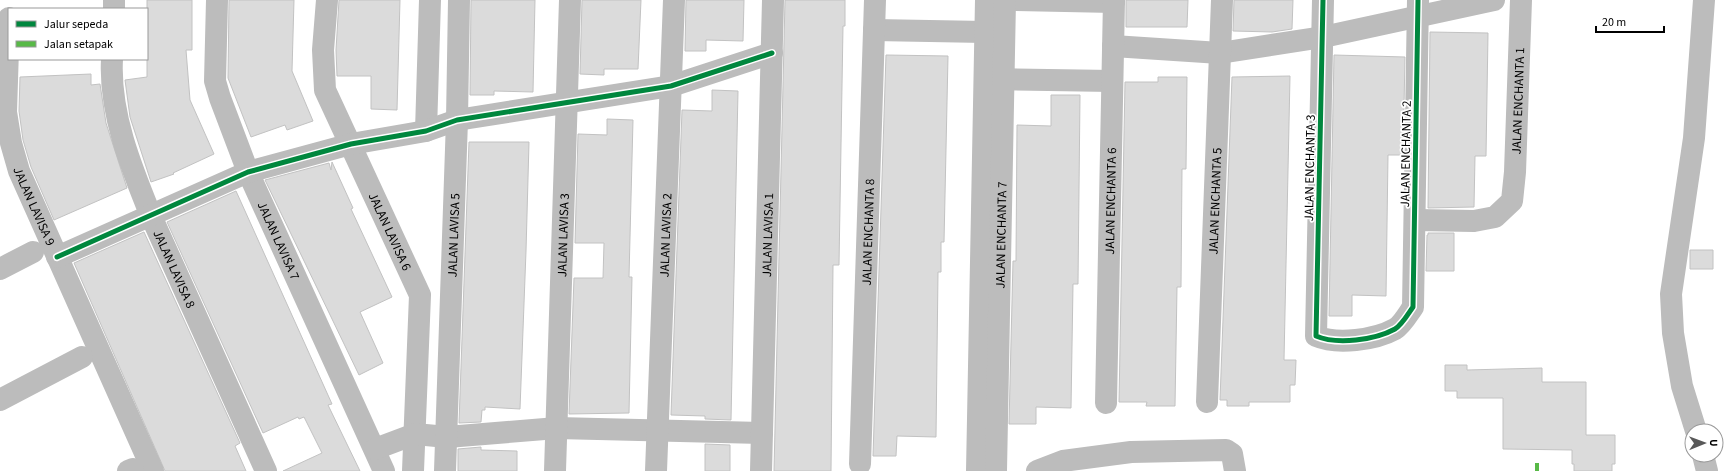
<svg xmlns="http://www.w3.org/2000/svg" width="1732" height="471" viewBox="0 0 1732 471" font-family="'Source Sans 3',sans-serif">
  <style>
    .building { fill: #dbdbdb; stroke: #c2c2c2 }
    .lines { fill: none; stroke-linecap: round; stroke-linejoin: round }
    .minor { stroke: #bcbcbc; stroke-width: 22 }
    .quiet { stroke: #58b947; stroke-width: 4; stroke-dasharray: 8 4; stroke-linecap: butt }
    .cycleway-casing { stroke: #fff; stroke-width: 8 }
    .cycleway { stroke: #00873e; stroke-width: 5 }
    .labels { text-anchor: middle; stroke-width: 3.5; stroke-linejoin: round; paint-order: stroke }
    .street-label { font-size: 13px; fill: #000; stroke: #fff }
  </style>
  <rect width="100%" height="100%" fill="#fff"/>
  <path class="building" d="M147,0H192V50H186L190,100L214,154L173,173L174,174L151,182L130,117L125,80L147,77Z
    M229,0H294L292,71L313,121L287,130L285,125L251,137L228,78Z
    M339,0H400L397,110L371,109V76H337L336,50Z
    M471,0H535L533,92L494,91V95H470Z
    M582,0H641L638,69H604V75L580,74Z
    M686,0H744L743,41L706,40V51H685Z
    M785,0H845V26H843L839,265H833L831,471H774Z
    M1126,0H1188L1187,27H1126Z
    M1234,0H1293L1292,29L1272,32L1233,31Z
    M1430,32L1488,33L1486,156H1475L1474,207L1428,208Z
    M886,55L948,56L944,242H941V272H938L936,437L897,436L896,456H873Z
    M1334,55L1405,57L1403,155H1388L1386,296L1352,295V316H1329Z
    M91,74V85L100,84L106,123L127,188L54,220L31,167L23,140L19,111L20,77Z
    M1290,76L1284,360H1296L1295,385H1290V402H1249V406H1227V400H1220L1232,77Z
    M1158,77H1187L1186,169H1182L1181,287H1177L1175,406H1146L1147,402H1119L1125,82H1158Z
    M712,90L738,91L731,420L705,419V416L671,415L682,110L712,111Z
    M1051,95H1080L1078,284H1073L1071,408L1036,407V424H1009L1013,261H1016L1017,125L1051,126Z
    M607,119L633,120L629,277H632L629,413L569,414L574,278H603L604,243H575L578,134L607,135Z
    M469,142H529L526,251L520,409L485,407V410H482L481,422L459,423Z
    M332,162L353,208L351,209L392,297L360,312L383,363L359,375L265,180L329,163L331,170Z
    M236,191L332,404L328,405L360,471H283L322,453L304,417L299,419L298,417L263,433L167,222Z
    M144,232L240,443L235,446L246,471H165L74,263Z
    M1428,233H1454V271H1426L1427,235H1428Z
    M1690,250H1713V269H1690Z
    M1445,365H1467V370L1542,368V382H1586V435H1615V464H1612V471H1574V464H1572V450L1503,449V398H1457V391H1445Z
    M705,444L730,445V471H705Z
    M481,447V450L517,451V471H458V449Z"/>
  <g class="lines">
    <g class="minor">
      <path id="s1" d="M217,0L215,81L220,98L248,172L384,471"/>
      <path id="s2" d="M327,0L323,50L325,90L420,295L413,471"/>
      <path d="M1012,0L1114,2"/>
      <path d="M1323,0L1316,336C1337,345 1375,340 1395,329C1402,325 1408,314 1413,307L1418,0"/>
      <path d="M114,9V0"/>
      <path id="s3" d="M9,18L6,112L11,143L19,171L153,471"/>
      <path d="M874,30L985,32"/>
      <path d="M1113,46L1220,53L1323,37L1494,0"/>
      <path id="s4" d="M112,59C109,113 131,167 151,216L266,471"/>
      <path d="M989,79L1112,81"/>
      <path d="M426,131L430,0"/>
      <path id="s5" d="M1416,220L1474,221L1495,217L1512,201L1515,172L1521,0"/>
      <path d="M57,257L248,172L351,144L426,131L457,120L671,86L772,53"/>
      <path d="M0,269L33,252"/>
      <path d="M0,400L82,357"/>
      <path id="s6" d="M1207,402L1222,0"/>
      <path id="s7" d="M1106,403L1114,0"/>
      <path d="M1696,431L1682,386L1673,333L1671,294L1694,138L1704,0"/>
      <path d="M375,449L415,434L447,437L557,428L762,433"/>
      <path d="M1703,455L1707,471"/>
      <path id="s8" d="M860,464L875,0"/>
      <path d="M128,471L133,469"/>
      <path id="s9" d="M445,471L457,120L459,0"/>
      <path id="s10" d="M555,471L570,0"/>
      <path id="s11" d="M656,471L674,0"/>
      <path id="s12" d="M761,471L773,0"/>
      <path d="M977,471L986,0"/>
      <path id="s13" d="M996,471L1005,0"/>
      <path d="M1037,471L1063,461L1131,452L1226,450L1232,454L1235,471"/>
    </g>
    <path class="quiet" d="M1537,471V462"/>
    <g class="cycleway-casing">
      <path id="cycleway" d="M1323,0L1316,336C1337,345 1375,340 1395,329C1402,325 1408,314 1413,307L1418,0
        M57,257L248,172L351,144L426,131L457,120L671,86L772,53"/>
    </g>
    <use href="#cycleway" class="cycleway"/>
  </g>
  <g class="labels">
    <g class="street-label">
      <text dy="5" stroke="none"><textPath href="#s5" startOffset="203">JALAN ENCHANTA 1</textPath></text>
      <text transform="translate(1405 154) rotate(-89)" y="5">JALAN ENCHANTA 2</text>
      <text transform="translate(1309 168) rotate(-89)" y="5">JALAN ENCHANTA 3</text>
      <text dy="5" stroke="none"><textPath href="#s7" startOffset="202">JALAN ENCHANTA 6</textPath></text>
      <text dy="5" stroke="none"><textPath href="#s6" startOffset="201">JALAN ENCHANTA 5</textPath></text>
      <text dy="5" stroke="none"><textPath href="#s3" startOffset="193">JALAN LAVISA 9</textPath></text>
      <text dy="5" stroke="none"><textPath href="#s2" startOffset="246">JALAN LAVISA 6</textPath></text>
      <text dy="5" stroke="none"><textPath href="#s8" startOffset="232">JALAN ENCHANTA 8</textPath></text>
      <text dy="5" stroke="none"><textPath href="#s10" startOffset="236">JALAN LAVISA 3</textPath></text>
      <text dy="5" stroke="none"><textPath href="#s12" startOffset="236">JALAN LAVISA 1</textPath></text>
      <text dy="5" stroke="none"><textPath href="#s13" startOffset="236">JALAN ENCHANTA 7</textPath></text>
      <text dy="5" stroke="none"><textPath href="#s9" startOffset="236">JALAN LAVISA 5</textPath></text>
      <text dy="5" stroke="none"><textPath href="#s11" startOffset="236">JALAN LAVISA 2</textPath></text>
      <text dy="5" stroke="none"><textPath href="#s1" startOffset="253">JALAN LAVISA 7</textPath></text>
      <text dy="5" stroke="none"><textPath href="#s4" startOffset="221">JALAN LAVISA 8</textPath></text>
    </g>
  </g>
  <rect x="8" y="8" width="140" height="52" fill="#ffffff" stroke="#999999"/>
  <rect x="16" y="21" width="20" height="6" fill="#00873e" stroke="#999999"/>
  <text x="44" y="28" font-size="12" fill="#000000">Jalur sepeda</text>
  <rect x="16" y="41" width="20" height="6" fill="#58b947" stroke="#999999"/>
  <text x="44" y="48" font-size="12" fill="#000000">Jalan setapak</text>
  <g transform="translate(1704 443) rotate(89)"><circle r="19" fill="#ffffff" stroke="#999999"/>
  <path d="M0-3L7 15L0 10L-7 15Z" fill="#595959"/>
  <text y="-6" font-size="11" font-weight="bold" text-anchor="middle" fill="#000000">U</text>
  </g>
  <path d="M1596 26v6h68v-6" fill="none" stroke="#000000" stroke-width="2"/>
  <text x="1602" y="26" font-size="12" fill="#000000" stroke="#ffffff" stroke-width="3" paint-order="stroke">20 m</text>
</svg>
